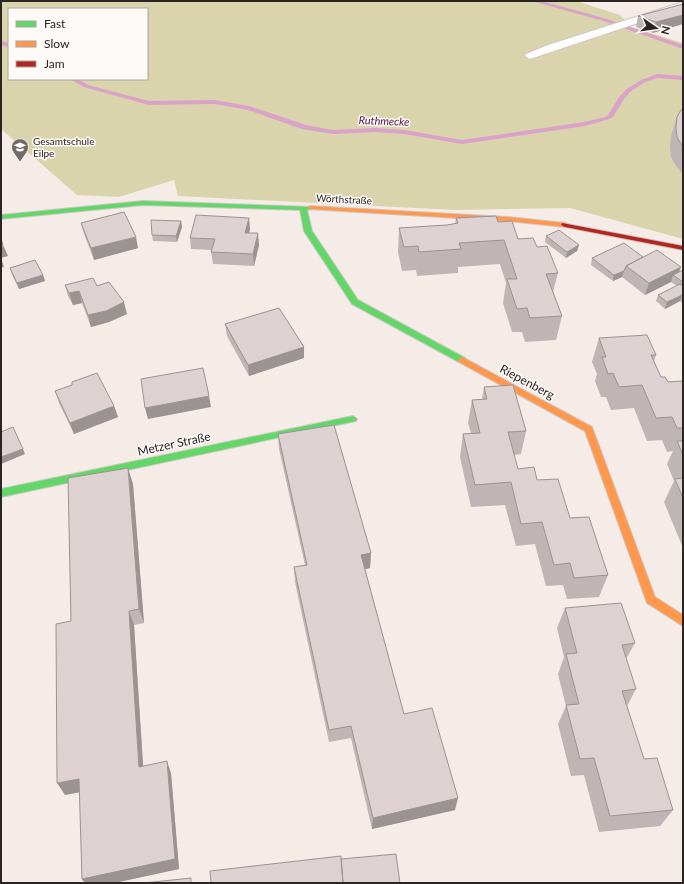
<svg xmlns="http://www.w3.org/2000/svg" width="684" height="884" viewBox="0 0 684 884" font-family="Lato,sans-serif">
  <style>
    .green { fill: #d9d4ac; fill-rule: evenodd }
    .lines { fill: none; stroke-linecap: round; stroke-linejoin: round }
    .stream { fill: #daa2c8; fill-rule: evenodd }
    .lane-casing { stroke: #cdc7c4; stroke-width: 2 }
    .fast-casing { stroke: #cdc7c4; stroke-width: 2 }
    .slow-casing { stroke: #cdc7c4; stroke-width: 2 }
    .jam-casing { stroke: #cdc7c4; stroke-width: 2 }
    .lane { fill: #fefcfc; fill-rule: evenodd }
    .fast { fill: #63d668; fill-rule: evenodd }
    .slow { fill: #ff974d; fill-rule: evenodd }
    .jam { fill: #b3261e; fill-rule: evenodd }
    .wall { fill: #beb5b4 }
    .shaded-wall { fill: #9b9392 }
    .building { fill: #ddd2d1; stroke: #9b9392 }
    .labels { text-anchor: middle; stroke-width: 3; stroke-linejoin: round; paint-order: stroke }
    .far-poi-label { font-size: 10px; fill: #2a2422; stroke: #fdfaf8; text-anchor: start }
    .far-street-label { font-size: 10px; fill: #2a2422; stroke: #fdfaf8 }
    .far-water-label { font-size: 11px; font-style: italic; fill: #561249; stroke: #fdfaf8 }
    .street-label { font-size: 12px; fill: #2a2422; stroke: #fdfaf8 }
  </style>
  <rect width="100%" height="100%" fill="#f5ece8"/>
  <path class="green" d="M1,1H576L620,15L631,27L683,43V239L570,208L455,210L178,196L174,180L119,197L77,195L1,129ZM9,9H147V79H9Z"/>
  <g class="lines">
    <path class="stream" d="M532,1H542L607,19L683,45V49L603,21Z
      M1,41L9,43V47L1,45Z
      M657,74L683,76V80L658,78L645,82L631,91L624,99L613,117L609,119L585,126L462,144L404,134L375,132L333,134L302,129L248,110L215,104L149,105L84,87L70,79H78L88,85L149,101L215,100L249,106L306,125L333,130L375,128L404,130L462,140L584,122L605,117L608,115L619,97L627,89L641,80Z"/>
    <g class="lane-casing">
      <path id="lane" d="M683,2V8L530,59L525,56L526,54L548,45Z"/>
    </g>
    <g class="fast-casing">
      <path id="fast" d="M143,201L312,207V209L307,210L312,231L358,300L465,358L466,360L465,362H459L352,304L304,231L300,210L143,205L1,219V215Z
        M353,416L357,419L356,421L1,497V489Z"/>
    </g>
    <g class="slow-casing">
      <path id="slow" d="M310,206L507,217L565,223L569,225L565,227L507,221L308,209V207Z
        M462,357L592,427L655,597L683,615V626L647,603L585,431L459,362L458,360Z"/>
    </g>
    <g class="jam-casing">
      <path id="jam" d="M562,223L683,246V250L565,227L561,225Z"/>
    </g>
    <use href="#lane" class="lane"/>
    <use href="#fast" class="fast"/>
    <use href="#slow" class="slow"/>
    <use href="#jam" class="jam"/>
  </g>
  <path class="wall" d="M683,4L653,33L636,27L638,16Z
    M683,109V174L676,166L671,157L670,147L671,136L677,117Z
    M456,218L498,222L518,239L537,247L558,273L553,292L562,316L556,340L525,342L522,332H512L503,303L506,283L500,264L458,267V273L417,276L416,270L402,271L398,252L399,228L447,225L455,224Z
    M181,221L182,227L177,242L153,241L152,235Z
    M81,223L138,248L94,260L84,234Z
    M250,229L249,233L259,245L254,266L213,264L211,252L212,250L191,249L190,238Z
    M546,236L579,245L577,251L566,258L545,242Z
    M643,257L679,272L683,270V304L680,301L665,309L656,301L658,295L677,286L671,282L645,295L622,277L613,281L591,265L592,258Z
    M10,268L43,275L45,281L19,289L12,275Z
    M65,285L97,286L127,314L109,322L91,327L82,303L73,305L68,296Z
    M225,324L304,347V358L249,376L227,336Z
    M599,338L656,355L654,361L661,377L668,382L683,381V548L664,502L674,481L667,464L673,451L667,452L662,440L647,441L634,408L611,410L606,397H601L595,381L597,374L592,362Z
    M484,387L526,431L521,454L514,455L518,469L537,480L570,518L608,575L599,597L567,599L563,585L546,586L535,544L516,546L505,505L471,507L460,457L463,434L471,433L468,423L472,400L482,399Z
    M55,391L114,406L118,417L74,434L59,403Z
    M278,434L371,553L370,568L365,569L404,714L455,810L372,829L351,738L329,742L295,582L294,567L305,565L279,449Z
    M133,484L144,623L134,625L143,766L171,773L179,869L114,883H85L82,879L80,792L65,795L71,621Z
    M565,608L635,643L626,659L636,689L627,706L644,759L673,810L660,826L599,832L584,775L571,776L558,724L566,706L558,674L564,657L557,628Z"/>
  <path class="shaded-wall" d="M683,15V24L653,33L656,22Z
    M249,218L250,229L246,244L245,233Z
    M181,221L182,227L177,242L176,236Z
    M258,233L259,245L254,266L253,254Z
    M136,237L138,248L94,260L91,248Z
    M1,245H3L8,256L1,258L4,267L1,268Z
    M579,245L577,251L566,258L567,252Z
    M681,267L677,278L673,275L671,282L645,295L649,283Z
    M624,271L622,277L613,281L614,275Z
    M43,275L45,281L19,289L17,283Z
    M79,291L82,303L73,305L69,293Z
    M682,295L680,301L665,309L667,302Z
    M124,302L127,314L109,322L91,327L88,315Z
    M304,347V358L249,376L248,365Z
    M209,396L211,407L148,419L145,408Z
    M114,406L118,417L74,434L70,423Z
    M23,449L25,454L1,464V457Z
    M128,468L133,484L144,623L139,609Z
    M371,553L370,568L361,570V555Z
    M129,611L134,625L144,779L139,767Z
    M167,761L171,773L179,869L114,883H85L82,879Z
    M79,779L86,791L65,795L57,783Z
    M458,798L455,810L372,829L373,818Z"/>
  <path class="building" d="M683,4V15L656,22L638,16Z
    M683,109V147L677,137L676,128L677,117L681,110Z
    M124,212L136,237L91,248L81,223Z
    M196,215L249,218L245,233H258L253,254L211,252L215,239L190,238Z
    M496,216L498,222L512,221L518,239L533,238L537,247L547,246L558,273L546,274L562,316L530,318L527,308L517,309L507,279H517L504,240L459,243L461,249L419,252L418,246L404,247L399,228L447,225L458,223L456,218Z
    M151,220L181,221L176,236L152,235Z
    M559,230L579,245L567,252L546,236Z
    M1,238L3,245H1Z
    M624,243L643,257L626,266L624,271L614,275L592,258Z
    M657,250L681,267L649,283L626,266Z
    M35,260L43,275L17,283L10,268Z
    M683,270V282L673,275Z
    M93,278L97,286L109,282L124,302L106,311L88,315L79,291L69,293L65,285Z
    M680,284L683,286V292L682,295L667,302L658,295Z
    M279,308L304,347L248,365L225,324Z
    M647,335L656,355H651L661,377H665L668,382L683,381V428H677L672,417L656,418L642,385L619,387L613,373L608,374L602,357H606L599,338Z
    M203,368L209,396L145,408L141,379Z
    M97,373L114,406L70,423L55,391L72,385V382Z
    M513,385L526,431L508,432L518,469L534,467L537,480L558,479L570,518L589,517L608,575L574,578L570,563L554,565L542,522L521,524L511,482L475,485L463,434L480,433L472,400L487,399L484,387Z
    M334,425L371,553L361,555L404,714L432,708L458,798L373,818L351,726L329,730L294,567L307,565L278,434Z
    M13,427L23,449L1,457V432Z
    M677,441H683V455Z
    M128,468L139,609L129,611L139,767L167,761L175,859L82,879L79,779L57,783L56,624L71,621L68,478Z
    M683,478V498L675,479Z
    M621,603L635,643L622,645L636,689L622,691L644,759L657,758L673,810L610,816L594,758L580,759L566,705L579,704L566,654L577,653L565,608Z
    M396,854L400,883H343L341,859Z
    M341,856L343,883H211L210,871Z
    M191,878V883H144Z"/>
  <defs>
    <g id="school-pin" transform="scale(0.9)"><path d="M0 17L-7.5 6A9.5 9.5 0 1 1 7.5 6Z" fill="#716a67" stroke="#fdfaf8"/><path d="M0-5L7-2L0 1L-7-2ZM-4 1L0 2.5L4 1V4Q0 6-4 4Z" fill="#fff"/></g>
  </defs>
  <g fill-rule="evenodd">
    <use href="#school-pin" x="20" y="147"/>
  </g>
  <g class="labels">
    <g class="far-poi-label">
      <text x="33" y="145">Gesamtschule<tspan x="33" dy="12">Eilpe</tspan></text>
    </g>
    <g class="far-street-label">
      <text transform="translate(344 199) rotate(3)" y="4">Wörthstraße</text>
    </g>
    <g class="far-water-label">
      <text transform="translate(384 121) rotate(2)" y="4">Ruthmecke</text>
    </g>
    <g class="street-label">
      <text transform="translate(527 382) rotate(28)" y="4">Riepenberg</text>
      <text transform="translate(174 444) rotate(-12)" y="4">Metzer Straße</text>
    </g>
  </g>
  <rect width="684" height="884" fill="none" stroke="#2a2422" stroke-width="4"/>
  <rect x="8" y="8" width="140" height="72" fill="#fdfaf8" stroke="#a9a4a2"/>
  <rect x="16" y="21" width="20" height="6" fill="#63d668" stroke="#a9a4a2"/>
  <text x="44" y="28" font-size="12" fill="#2a2422">Fast</text>
  <rect x="16" y="41" width="20" height="6" fill="#ff974d" stroke="#a9a4a2"/>
  <text x="44" y="48" font-size="12" fill="#2a2422">Slow</text>
  <rect x="16" y="61" width="20" height="6" fill="#b3261e" stroke="#a9a4a2"/>
  <text x="44" y="68" font-size="12" fill="#2a2422">Jam</text>
  <g transform="translate(656 28) rotate(103)" stroke="#fdfaf8" stroke-width="3" paint-order="stroke">
  <path d="M0-3L7 15L0 10L-7 15Z" fill="#2a2422"/>
  <text y="-6" font-size="11" font-weight="bold" text-anchor="middle" fill="#2a2422">N</text>
  </g>
</svg>
